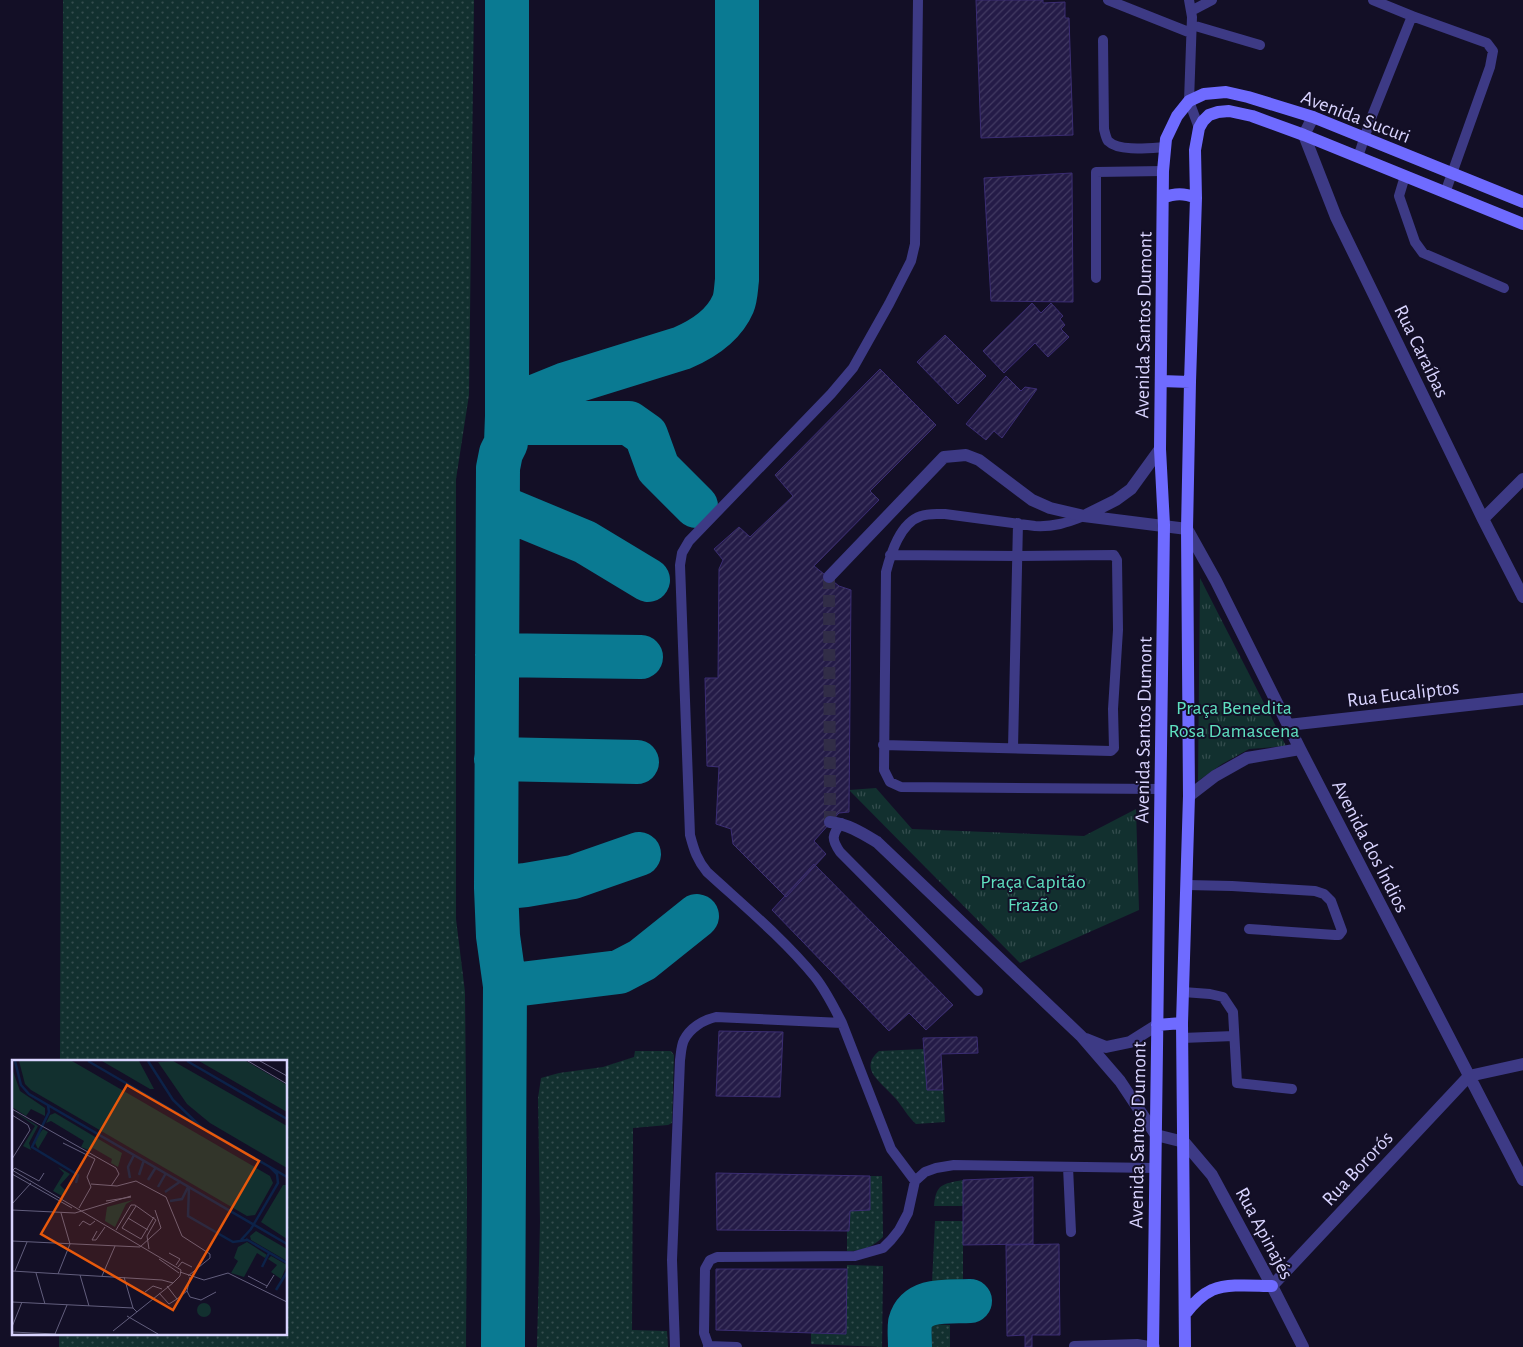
<svg xmlns="http://www.w3.org/2000/svg" width="1523" height="1347" viewBox="0 0 1523 1347" font-family="'Alegreya Sans',sans-serif">
  <style>
    .grass { fill: url(#grass-dots) }
    .park { fill: url(#park-tufts) }
    .lines { fill: none; stroke-linecap: round; stroke-linejoin: round }
    .taxiway { stroke: #0a7a92; stroke-width: 44 }
    .building { fill: url(#building-hatch); stroke: #3b2d73 }
    .street-tunnel { stroke: #312d47; stroke-width: 12; stroke-dasharray: 12 6; stroke-linecap: butt }
    .lane { stroke: #3d3a85; stroke-width: 10 }
    .street { stroke: #3d3a85; stroke-width: 12 }
    .secondary { stroke: #6f6bff; stroke-width: 12 }
    .labels { text-anchor: middle; stroke-width: 4; stroke-linejoin: round; paint-order: stroke }
    .street-label { font-size: 20px; fill: #d9d4ff; stroke: #130f26 }
    .park-label { font-size: 20px; fill: #5fe0c0; stroke: #130f26 }
    .inset-river { fill: none; stroke: #0c2248; stroke-width: 2.5 }
    .inset-road { fill: none; stroke: #625e7d; stroke-width: 1 }
    .view { fill: #e8590c; fill-opacity: 0.15; stroke: #e8590c; stroke-width: 2.5 }
    .inset-edge { fill: none; stroke: #d9d4ff; stroke-width: 2.5 }
  </style>
  <defs>
    <pattern id="grass-dots" width="8" height="8" patternUnits="userSpaceOnUse" patternTransform="scale(1.25)"><rect width="8" height="8" fill="#12302f"/><path d="M2 2h.1M6 6h.1" fill="none" stroke="#344d4e" stroke-width="1.8" stroke-linecap="round"/></pattern>
    <pattern id="park-tufts" width="24" height="20" patternUnits="userSpaceOnUse" patternTransform="scale(1.25)"><rect width="24" height="20" fill="#12302f"/><path d="M3 7l-1-3M5 7V3M7 7l1-3M15 17l-1-3M17 17v-4M19 17l1-3" fill="none" stroke="#344d4e"/></pattern>
    <pattern id="building-hatch" width="6" height="6" patternUnits="userSpaceOnUse" patternTransform="scale(1.25)"><rect width="6" height="6" fill="#241b47"/><path d="M-1 1l2-2M0 6l6-6M5 7l2-2" fill="none" stroke="#433b63"/></pattern>
  </defs>
  <rect width="100%" height="100%" fill="#130f26"/>
  <path class="grass" d="M63,0H474L469,395L456,479V919L465,992L467,1190L466,1347H59V1333H286V1061H60Z
    M924,1049L928,1090H943L945,1122L916,1124C907,1116 903,1107 896,1099C890,1092 875,1079 872,1072C868,1063 873,1056 879,1051Z
    M635,1051H671L674,1055L672,1123L668,1125L633,1128L632,1330L667,1331L668,1347H537L540,1222L538,1098L541,1078L559,1073L603,1067L634,1057Z
    M870,1176H882L883,1237C874,1246 861,1252 847,1251V1231H849L850,1211L870,1210Z
    M963,1180V1206H934C936,1184 942,1184 963,1180Z
    M935,1221H963V1283H932Z
    M847,1265L883,1266L882,1347L811,1344V1333L846,1334Z
    M931,1324L950,1325V1347H932Z"/>
  <path class="park" d="M1200,578L1286,746L1249,749L1222,764L1198,781Z
    M876,788L912,829L1084,836L1136,809L1139,910L1020,963L849,790Z"/>
  <g class="lines">
    <path class="taxiway" d="M507,416L524,401L566,384L682,348C703,339 724,325 733,304C736,297 736,287 737,280V0
      M507,423H629L646,435L658,468L696,506
      M498,506L585,542L648,580
      M497,655L641,657
      M496,759L637,762
      M496,888L526,885L573,877L639,854
      M505,986L619,972L642,960L697,916
      M503,1347L505,986L498,936L496,888L498,468L501,453L506,443L507,416V0
      M910,1347C910,1339 909,1330 910,1323C917,1297 949,1302 970,1301"/>
  </g>
  <path class="building" d="M976,0H1043V3L1065,2V18H1069L1073,135L981,138Z
    M1072,173L1073,302L991,301L984,178Z
    M1032,303L1041,313L1051,303L1063,316L1060,319L1065,325L1061,329L1069,337L1048,357L1035,343L1004,373L983,351Z
    M945,335L986,376L958,404L917,362Z
    M880,369L936,425L870,491L879,500L814,566L839,586L851,590L849,812L839,813L814,841L826,854L786,897L733,844L731,829L716,824L719,767L707,766L705,678H718L719,569L723,560L714,549L739,527L750,537L793,496L775,475Z
    M1006,376L1021,391L1025,387L1037,389L1002,438L994,431L986,440L966,424Z
    M814,864L953,1005L926,1030L909,1013L889,1031L772,910Z
    M719,1031L783,1032L780,1097L716,1096Z
    M977,1037L978,1053L941,1054L943,1090H927L923,1038Z
    M716,1173L870,1176V1210L850,1211L849,1231L717,1230Z
    M1033,1177V1244L963,1245V1180Z
    M1059,1244L1060,1335H1032V1347H1025V1335L1007,1336L1006,1245Z
    M716,1269H847L846,1334L716,1330Z"/>
  <g class="lines">
    <path class="street-tunnel" d="M829,577L830,822"/>
    <path class="lane" d="M1108,0L1191,33
      M1189,0L1192,17L1189,101L1199,128
      M1191,11L1212,0
      M1412,16L1487,43L1493,51L1490,67L1445,193
      M1192,25L1260,45
      M1103,40L1104,129C1105,133 1106,138 1108,141C1119,152 1150,148 1165,147
      M1358,157L1370,121L1412,16L1373,0
      M1405,176L1399,196L1415,242L1423,253L1504,288
      M1096,278V172L1163,171
      M1084,516C1067,523 1053,527 1035,526L945,514C937,514 928,513 921,516C900,523 891,553 886,572L884,770L890,782L901,787L1161,789
      M883,745L1111,751L1114,748L1113,709L1118,630L1117,560L1114,555L1018,556L890,555
      M1013,748L1018,523
      M841,823C832,835 831,839 840,852L978,991
      M1187,885L1232,886L1315,891L1324,894L1331,901L1342,931L1339,935H1335L1249,929
      M1183,992L1210,994L1223,997L1233,1012L1237,1083L1292,1089
      M1182,1038L1234,1036
      M1068,1167L1071,1232
      M915,1181L891,1149L842,1023C834,1007 826,991 815,977C784,939 743,905 707,872C697,860 694,850 690,835L680,565L682,553L689,541L831,394L853,368L889,304L911,261L915,244L918,0
      M708,1346L737,1347
      M1074,1346L1137,1344L1155,1347
      M675,1347L672,1260L680,1060C681,1054 681,1046 684,1040C690,1028 703,1020 716,1017L842,1023
      M709,1347L704,1333L705,1269L710,1260L717,1257L855,1256L883,1248L891,1240L899,1230L908,1213L915,1181L925,1172L936,1168L954,1165L1155,1168"/>
    <path class="street" d="M1313,117L1304,135L1336,217L1483,519L1523,597
      M1084,516L1116,500L1131,489L1160,449
      M1483,519L1523,479
      M829,577L944,457L966,455L979,460L1032,500L1050,508L1084,516L1187,529L1216,581L1300,749L1523,1180
      M1288,725L1523,699
      M1189,796L1215,776L1247,758L1300,749
      M830,822C848,824 862,833 877,842L1082,1037L1120,1081L1156,1135L1184,1142L1212,1175L1272,1286L1303,1347
      M1086,1039L1106,1047L1130,1042L1157,1025
      M1272,1286L1469,1076L1523,1064"/>
    <path class="secondary" d="M1163,198C1175,193 1184,193 1196,198
      M1161,381L1190,382
      M1157,1025L1182,1023
      M1185,1314C1192,1305 1201,1295 1212,1290C1230,1283 1254,1286 1272,1286
      M1153,1347L1164,525L1160,449L1163,171L1166,139L1177,116L1189,101L1204,94L1226,92L1248,97L1313,117L1523,202
      M1185,1347L1182,1023L1189,796L1187,529L1190,382L1196,198L1195,150L1199,128L1203,121L1209,115L1218,112L1229,111L1252,116L1304,135L1523,224"/>
  </g>
  <g class="labels">
    <g class="street-label">
      <text transform="translate(1356 116) rotate(21)" y="7">Avenida Sucuri</text>
      <text transform="translate(1143 325) rotate(-89)" y="7">Avenida Santos Dumont</text>
      <text transform="translate(1422 351) rotate(64)" y="7">Rua Caraíbas</text>
      <text transform="translate(1403 693) rotate(-7)" y="7">Rua Eucaliptos</text>
      <text transform="translate(1143 730) rotate(-89)" y="7">Avenida Santos Dumont</text>
      <text transform="translate(1371 846) rotate(63)" y="7">Avenida dos Índios</text>
      <text transform="translate(1137 1135) rotate(-89)" y="7">Avenida Santos Dumont</text>
      <text transform="translate(1357 1168) rotate(-47)" y="7">Rua Bororós</text>
      <text transform="translate(1265 1233) rotate(62)" y="7">Rua Apinajés</text>
    </g>
    <g class="park-label">
      <text x="1234" y="714">Praça Benedita<tspan x="1234" dy="23">Rosa Damascena</tspan></text>
      <text x="1033" y="888">Praça Capitão<tspan x="1033" dy="23">Frazão</tspan></text>
    </g>
  </g>
  <g transform="translate(12 1060)">
    <rect width="275" height="275" fill="#130f26"/>
    <path d="M7,1H60L258,116L261,123L243,155L235,156L19,30L13,24ZM90,1H127L142,29H138ZM161,1L275,66V108L198,63L175,44L146,2ZM187,1H234L275,25V52ZM0,8L8,31L33,48V56L19,49L14,56L0,47ZM0,50L26,66L17,83L19,90L11,86L23,66ZM43,53L110,93L106,107L99,103L100,99L81,88L79,91L69,87L72,81L39,61L34,63L38,55ZM31,69L36,72L26,89L22,81ZM46,107L58,114L48,125L53,130L50,136L41,131L52,113ZM271,125H275V179L249,162ZM244,171L275,189V201L239,180L238,176ZM235,182L255,195L253,198L245,193L232,217L219,213L226,201L222,198L226,187ZM259,196L275,205L269,219L259,212L265,205L256,199Z" fill="#12302f"/>
    <path d="M121,140L114,144L103,167L93,161L95,147Z" fill="#12302f"/>
    <path d="M185 250a7 7 0 1 1 14 0a7 7 0 1 1-14 0Z" fill="#12302f"/>
    <path class="inset-river" d="M3,1L9,25L17,34L275,184M76,1L275,117M136,1L161,40L189,67M175,1L275,59M36,45L37,52L20,87L66,115L64,123M127,115L132,100M118,118L116,107L122,95M136,120L144,107M146,127L154,113M177,127L176,156L221,182L235,180M153,132L169,121M158,141L170,139L176,127M234,179L275,203M229,180L239,169L266,123L265,114L258,107M250,207L257,193M264,230L275,212"/>
    <path class="inset-road" d="M236,1L275,24M248,1L275,16M0,49L104,108L107,114L99,126M0,55L16,65L18,70L0,99M51,83L83,99L75,117L79,127L67,148M0,110L169,210L168,216L161,223L101,271M1,110L3,108L27,121L32,113M0,114L60,148M63,114L75,94M79,124L105,126L124,121L154,137L170,176L198,194V198L176,216M94,141L119,137M0,144L19,123M124,146L110,168L129,179L142,157M0,150L63,153L119,136M116,158L136,170M67,166L71,161L78,165L83,161M104,170L119,145H123L144,160L135,176L137,189M85,171L80,180H84L93,167M0,181L128,187L149,168L143,150M157,193L168,199L164,205M147,199L167,213M166,207L170,202L180,207M0,211L150,220L161,223M3,211L15,182M168,212L192,220L216,213L275,242M24,213L33,244M46,214L58,184L49,153M68,215L77,246M90,216L103,186M236,216L255,226M112,217L121,248M155,226L165,239L175,231L178,217M254,228L262,215M175,231L178,237L189,240L204,232M133,232L141,226L150,229M147,233L157,244L165,239M0,242L121,248L125,252M115,256L146,274M0,267L10,242M0,272L44,274M43,274L55,245"/>
    <path class="view" d="M115,25L247,101L161,250L29,174Z"/>
    <rect width="275" height="275" class="inset-edge"/>
  </g>
</svg>
